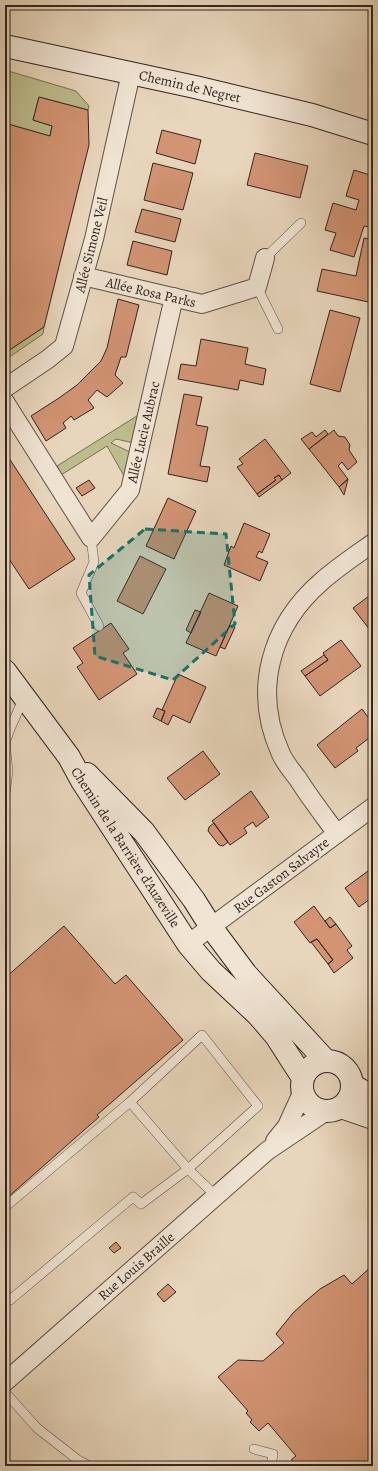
<svg xmlns="http://www.w3.org/2000/svg" width="378" height="1471" viewBox="0 0 378 1471" font-family="Alegreya,serif">
  <style>
    .green { fill: #bdbc8c; stroke: #787056 }
    .building { fill: #d29473; stroke: #322521 }
    .lines { fill: none; stroke-linecap: round; stroke-linejoin: round }
    .lane-casing { stroke: #605148; stroke-width: 10 }
    .street-casing { stroke: #605148; stroke-width: 20 }
    .secondary-casing { stroke: #322521; stroke-width: 24 }
    .lane { stroke: #f0e4d3; stroke-width: 9 }
    .street { stroke: #f0e4d3; stroke-width: 18 }
    .secondary { stroke: #f0e4d3; stroke-width: 22 }
    .marked { fill: #0f766e; fill-opacity: 0.2; stroke: #0f766e; stroke-width: 3; stroke-dasharray: 8 5; stroke-linejoin: round }
    .labels { text-anchor: middle; stroke-width: 3.5; stroke-linejoin: round; paint-order: stroke }
    .street-label { font-size: 14px; fill: #322521; stroke: #f0e4d3 }
  </style>
  <rect width="100%" height="100%" fill="#e8d6bc"/>
  <filter id="stains"><feTurbulence type="fractalNoise" baseFrequency=".005" numOctaves="4"/><feColorMatrix values="0 0 0 0 .2 0 0 0 0 .09 0 0 0 0 .02 0 0 0 .5 -.17"/></filter>
  <radialGradient id="worn" r=".72"><stop offset=".6" stop-color="#630" stop-opacity="0"/><stop offset="1" stop-color="#630" stop-opacity=".3"/></radialGradient>
  <path class="green" d="M5,70L76,91L89,106L88,110L39,97L33,120L52,126L50,136L8,124L5,134Z
    M44,327L43,334L5,360V353Z
    M140,414L134,443L116,439L111,443L132,453L124,476L107,446L61,475L57,466Z"/>
  <path class="building" d="M39,97L88,110L89,145L44,327L5,353V134L8,124L50,136L52,126L33,120Z
    M162,130L201,140L195,164L156,153Z
    M255,153L308,166L300,198L247,185Z
    M153,163L193,173L183,210L144,200Z
    M354,170L373,176V228L364,226L354,257L330,250L336,233L325,230L333,203L356,210L359,200L346,196Z
    M142,209L181,219L175,242L135,232Z
    M364,238L373,240V303L317,291L322,269L356,276Z
    M133,241L172,251L167,275L127,265Z
    M118,299L139,305L126,357H121L115,375L123,383L107,397L97,390L88,400L94,408L74,420L71,416L63,423L66,428L46,441L31,416L59,398L77,385L101,361L107,348Z
    M330,310L360,318L340,392L310,384Z
    M201,339L248,348L245,364L266,369L263,385L240,380L238,390L178,379L181,364L196,366Z
    M184,394L202,397L196,425L208,427L200,466L210,467L207,482L168,474Z
    M325,430L328,434L309,449L301,439L312,432L316,437Z
    M334,430L338,436L345,437L350,445L349,450L357,462L348,470L342,462L338,466L348,479L339,487L309,449Z
    M265,439L291,473L282,480L279,475L274,478L276,480L257,494L237,467L243,464L239,459Z
    M5,452L75,559L29,589L5,553Z
    M279,475L282,480L259,497L257,494L276,480L274,478Z
    M348,479L344,495L339,487Z
    M89,480L95,488L82,496L76,488Z
    M168,498L196,511L174,559L146,546Z
    M244,523L270,534L262,553L259,551L256,557L268,562L260,581L224,565L231,546L234,548Z
    M140,556L166,569L143,614L117,601Z
    M209,593L238,606L216,656L186,643Z
    M373,593V634L353,608Z
    M195,610L201,612L191,633L186,630Z
    M111,623L129,649L123,653L137,674L99,700L77,667L83,663L73,648Z
    M230,625L235,627L225,649L220,647Z
    M341,640L361,666L320,696L305,676L328,660L323,653Z
    M324,655L328,660L305,676L301,671Z
    M178,674L206,687L190,723L173,715L168,725L161,721L165,711L162,710Z
    M157,708L165,711L161,721L153,717Z
    M362,709L373,724V735L356,748L358,751L335,768L317,745Z
    M203,751L220,774L185,800L167,778Z
    M251,791L269,817L256,827L253,822L244,828L247,833L230,845L212,821Z
    M214,823L228,842L223,846L219,845L208,831L209,827Z
    M368,871L372,876L373,875V897L359,907L345,888Z
    M314,906L330,928L336,924L352,946L347,950L353,958L334,973L328,964L333,960L317,939L310,943L294,922Z
    M330,917L336,924L330,928L325,921Z
    M64,926L115,984L126,975L183,1040L97,1115L99,1117L7,1198L5,1195V978Z
    M317,939L333,960L328,964L311,942Z
    M116,1242L121,1248L114,1253L109,1248Z
    M373,1265V1466H291L292,1459L296,1456L268,1423L259,1431L250,1422L252,1420L246,1413L248,1411L218,1377L238,1360L263,1361L284,1343L276,1334L293,1313L306,1301L320,1289L344,1275L352,1284Z
    M168,1284L176,1292L164,1302L157,1294Z"/>
  <g class="lines">
    <g class="lane-casing">
      <path id="lane" d="M265,258L301,223
        M257,287L278,329
        M91,538L94,562L81,593L99,626
        M5,794L8,771L6,752V740L10,729L24,697
        M130,1102L188,1169L216,1196
        M5,1207L130,1102L202,1035L258,1106L188,1169L141,1204L133,1197L10,1300L5,1294
        M5,1392L37,1428L78,1460L89,1466
        M254,1449L273,1454L271,1466"/>
    </g>
    <g class="street-casing">
      <path id="street" d="M83,276L202,304L257,287L265,258
        M5,388L48,359L64,346L94,239L131,73
        M5,402L91,538L130,490L174,297
        M337,834C324,816 310,798 298,779C292,771 285,763 281,754C252,691 270,626 322,581C338,567 356,555 373,543
        M188,944L373,807
        M275,1141L287,1126L302,1093
        M5,1382L267,1151L325,1112"/>
    </g>
    <g class="secondary-casing">
      <path id="secondary" d="M5,46L195,87L312,115L373,134
        M5,671L69,757L82,781L188,944L211,971L258,1015L276,1036L303,1078
        M87,774L144,832L194,900L211,927L246,974L326,1061
        M302 1086a25 25 0 1 1 50 0a25 25 0 1 1-50 0Z
        M352,1085L373,1097
        M341,1107L373,1118"/>
    </g>
    <use href="#lane" class="lane"/>
    <use href="#street" class="street"/>
    <use href="#secondary" class="secondary"/>
  </g>
  <path class="marked" d="M145,529L226,534L235,624L173,680L95,656L89,575Z"/>
  <g class="labels">
    <g class="street-label">
      <text transform="translate(190 86) rotate(13)" y="5">Chemin de Negret</text>
      <text transform="translate(91 245) rotate(-76)" y="5">Allée Simone Veil</text>
      <text transform="translate(151 292) rotate(13)" y="5">Allée Rosa Parks</text>
      <text transform="translate(143 432) rotate(-77)" y="5">Allée Lucie Aubrac</text>
      <text transform="translate(126 847) rotate(57)" y="5">Chemin de la Barrière d'Auzeville</text>
      <text transform="translate(281 875) rotate(-37)" y="5">Rue Gaston Salvayre</text>
      <text transform="translate(136 1266) rotate(-41)" y="5">Rue Louis Braille</text>
    </g>
  </g>
  <rect width="378" height="1471" fill="none" stroke="#e8d6bc" stroke-width="20"/>
  <rect x="6" y="6" width="366" height="1459" fill="none" stroke="#322521" stroke-width="2"/>
  <rect x="10" y="10" width="358" height="1451" fill="none" stroke="#322521"/>
  <rect width="100%" height="100%" filter="url(#stains)"/>
  <rect width="100%" height="100%" fill="url(#worn)"/>
</svg>
